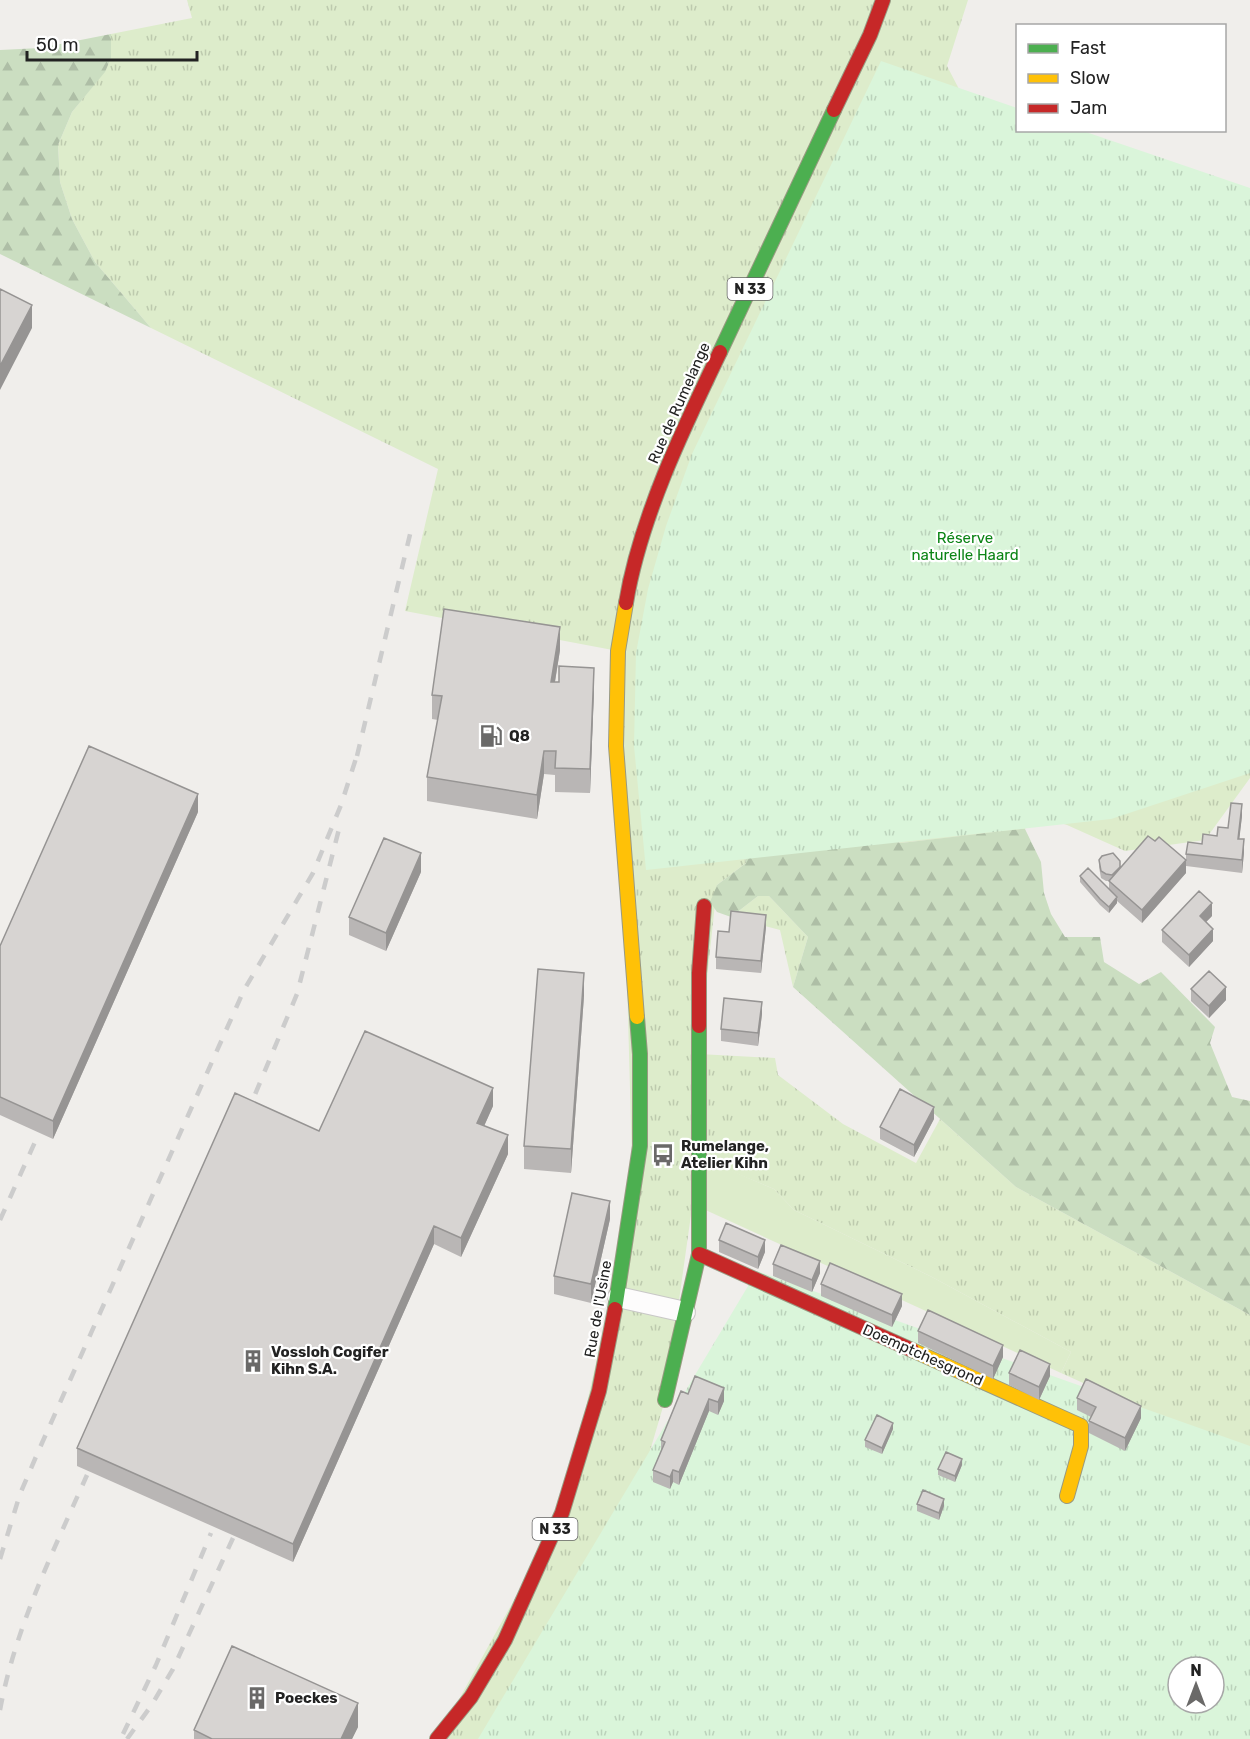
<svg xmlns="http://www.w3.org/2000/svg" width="1250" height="1739" viewBox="0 0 1250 1739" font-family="Rubik,sans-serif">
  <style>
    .grass { fill: url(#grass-tufts); fill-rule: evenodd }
    .forest { fill: url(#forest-firs) }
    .park { fill: url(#park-tufts); fill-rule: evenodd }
    .garden { fill: #ddeccb }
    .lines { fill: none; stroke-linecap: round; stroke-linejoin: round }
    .street-casing { stroke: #c9c8c7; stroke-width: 22 }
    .fast-casing { stroke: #999a82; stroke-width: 16 }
    .slow-casing { stroke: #999a82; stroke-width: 16 }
    .jam-casing { stroke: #999a82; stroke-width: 16 }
    .street { stroke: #fdfcfc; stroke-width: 20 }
    .fast { stroke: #4caf50; stroke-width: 14 }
    .slow { stroke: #ffc107; stroke-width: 14 }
    .jam { stroke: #c62828; stroke-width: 14 }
    .rail { stroke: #ccc; stroke-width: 4.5; stroke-dasharray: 12 12; stroke-linecap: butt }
    .wall { fill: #b9b6b5 }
    .shaded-wall { fill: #969493 }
    .building { fill: #d7d4d2; stroke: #969493; stroke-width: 1.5 }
    .labels { text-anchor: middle; stroke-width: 4.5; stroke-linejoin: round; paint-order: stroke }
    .shield { fill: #fff; stroke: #646464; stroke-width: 1.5 }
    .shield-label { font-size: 14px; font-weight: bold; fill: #222 }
    .street-label { font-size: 15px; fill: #222; stroke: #fff }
    .park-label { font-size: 15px; fill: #0c8416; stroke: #fff }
    .poi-label { font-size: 15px; font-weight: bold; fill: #222; stroke: #fff; text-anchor: start }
  </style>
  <defs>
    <pattern id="grass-tufts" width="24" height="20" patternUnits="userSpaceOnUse" patternTransform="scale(1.5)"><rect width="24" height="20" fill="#ddeccb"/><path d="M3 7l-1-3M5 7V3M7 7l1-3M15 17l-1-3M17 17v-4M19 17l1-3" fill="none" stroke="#bdcaae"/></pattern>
    <pattern id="forest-firs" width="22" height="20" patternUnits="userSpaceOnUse" patternTransform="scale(1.5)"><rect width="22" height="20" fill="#cbdec1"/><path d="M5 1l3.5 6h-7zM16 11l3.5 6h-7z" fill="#aebea6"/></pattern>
    <pattern id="park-tufts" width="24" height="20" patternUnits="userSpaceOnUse" patternTransform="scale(1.5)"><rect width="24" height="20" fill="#daf5da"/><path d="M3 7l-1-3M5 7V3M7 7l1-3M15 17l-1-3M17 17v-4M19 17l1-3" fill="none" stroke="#bbd2bb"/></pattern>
  </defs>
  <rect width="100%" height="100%" fill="#f0eeeb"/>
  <path class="grass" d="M187,0H968L947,66L959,89L1018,130L1250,745V778L1205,840L1125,851L1067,825L1034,815L1025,829L901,843L861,832L743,839L746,863L717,885L699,1054L775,1058L778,1075L843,1124L916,1163L940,1119L1016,1187L1250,1315V1458L1061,1373L1071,1352L932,1277L794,1210L774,1189L699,1158L665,1400L617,1563L1250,1584V1739H437L562,1513L633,1199L618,651L405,611L438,469L151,328L95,262L72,219L60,182L58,145L72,112L105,71L111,58V34L192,18ZM1178,1667H1214V1703H1178Z
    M758,896H769L808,937L793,987L780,930L731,917Z"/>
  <path class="forest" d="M111,34V58L105,72L72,112L58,145L60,182L72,219L95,262L151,328L0,254V50L40,48Z
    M1021,829H1025L1041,862L1044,893L1051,914L1065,937H1100L1104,962L1139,984L1161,972L1215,1027L1210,1043L1232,1097L1250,1101V1315L1016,1187L793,987L808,937L769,896H758L731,917L717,912L710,902L717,885L746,863L743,839L861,832L901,843Z"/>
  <path class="park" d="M881,61L1017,108L1018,130L1083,131L1250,188V773L1111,819L646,870L634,746L636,653L648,589L666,526L692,454Z
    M757,1271L1250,1446V1739H478ZM1178,1667H1214V1703H1178Z"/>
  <path class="garden" d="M699,1157L774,1189L794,1210L932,1277L1071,1352L1061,1373L699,1207Z"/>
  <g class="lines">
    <g class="street-casing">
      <path id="street" d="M618,1297L685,1312"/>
    </g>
    <g class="fast-casing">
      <path id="fast" d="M720,352L834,110
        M615,1309L640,1146V1054L637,1017
        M665,1400L699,1254V1026"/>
    </g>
    <g class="slow-casing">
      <path id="slow" d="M626,603L618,651L616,746L637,1017
        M912,1350L1081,1426V1446L1067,1496"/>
    </g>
    <g class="jam-casing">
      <path id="jam" d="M834,110L870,35L883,0
        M626,603C640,518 683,429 720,352
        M699,1026V973L704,906
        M699,1254L912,1350
        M437,1739L471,1697L505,1640L562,1513L599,1391L615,1309"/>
    </g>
    <use href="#street" class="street"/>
    <use href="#fast" class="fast"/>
    <use href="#slow" class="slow"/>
    <use href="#jam" class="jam"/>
    <path class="rail" d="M357,756L412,526
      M246,1116L297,994L339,829
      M0,1220L39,1133
      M0,1559L20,1494L38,1452L244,990L313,873L341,805L359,749
      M0,1710C15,1628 53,1552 87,1475
      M123,1734L156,1665L211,1533
      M127,1739L151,1706L173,1669L233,1538"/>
  </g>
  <path class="wall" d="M560,650L555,682L594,691L590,793L555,792V775L544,774L537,819L427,801V777L438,720L432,719V695Z
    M198,812L53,1139L0,1115V946Z
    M1242,816L1239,839L1244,852L1242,873L1186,866V854L1228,828Z
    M1099,860L1120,868L1186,873L1142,923L1117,901V903L1109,913L1100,905L1080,882V876L1109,889V881H1106L1101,878L1099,867Z
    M421,872L386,951L349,935V917Z
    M1212,916L1206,922L1213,941L1189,967L1162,942V930Z
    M766,927L761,973L716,969V957L729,932Z
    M1191,989L1226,1000L1209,1018L1191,1001Z
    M584,996L571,1173L524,1169V1146Z
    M762,1014L758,1046L721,1041V1029Z
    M493,1106L484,1126L508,1154L461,1257L434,1244L293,1562L77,1466V1448L319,1131Z
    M934,1119L914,1157L880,1139V1127Z
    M610,1219L591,1303L554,1294V1276Z
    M719,1240L765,1252L758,1269L719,1252Z
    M773,1264L820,1273L812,1292L773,1276Z
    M821,1284L902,1306L892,1327L821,1296Z
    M918,1331L1003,1357L993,1379L918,1343Z
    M1009,1373L1050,1376L1039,1400L1009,1385Z
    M688,1394L724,1401L718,1415L709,1411L679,1485L673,1482L670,1489L653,1482V1470L661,1451V1440Z
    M1077,1398L1141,1418L1125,1451L1089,1433V1421L1091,1417L1077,1410Z
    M893,1429L882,1454L865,1447V1440Z
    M962,1465L955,1482L938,1475V1469Z
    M917,1504L944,1506L939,1520L917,1511Z
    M358,1727L352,1739H194V1730Z"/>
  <path class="shaded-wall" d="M32,305V328L0,390V366Z
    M560,627V650L551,706V682Z
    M594,668V691L590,793V769Z
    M544,751V774L537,819V795Z
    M198,794V812L53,1139V1121Z
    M1242,804V816L1238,851V839Z
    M1244,839V852L1242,873V860Z
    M421,853V872L386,951V933Z
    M1186,860V873L1142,923V910Z
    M1117,897V903L1109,913V907Z
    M1212,903V916L1200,928V916Z
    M766,915V927L761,973V961Z
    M1213,929V941L1189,967V955Z
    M584,973V996L571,1173V1149Z
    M1226,987V1000L1209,1018V1006Z
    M762,1002V1014L758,1046V1033Z
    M493,1088V1106L477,1142V1123Z
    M934,1107V1119L914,1157V1145Z
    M508,1135V1154L461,1257V1238Z
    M610,1201V1219L591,1303V1284Z
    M434,1226V1244L293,1562V1544Z
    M765,1240V1252L758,1269V1257Z
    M820,1261V1273L812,1292V1280Z
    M902,1294V1306L892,1327V1315Z
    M1003,1345V1357L993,1379V1366Z
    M1050,1364V1376L1039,1400V1387Z
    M724,1388V1401L718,1415V1402Z
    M709,1399V1411L679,1485V1472Z
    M1141,1406V1418L1125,1451V1438Z
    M893,1423V1429L882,1454V1448Z
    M962,1459V1465L955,1482V1476Z
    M673,1470V1482L670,1489V1477Z
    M944,1499V1506L939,1520V1513Z
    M358,1703V1727L352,1739H341Z"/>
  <path class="building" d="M0,289L32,305L0,366Z
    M444,609L560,627L551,682H559V666L594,668L590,769L555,768L556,751H544L537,795L427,777L442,696L432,695Z
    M89,746L198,794L53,1121L0,1097V946Z
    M1231,803L1242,804L1238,839H1244L1242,860L1186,854L1188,842L1202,844L1203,834L1217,836L1218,827L1228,828Z
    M1148,836L1155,841L1159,837L1186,860L1142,910L1109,881Z
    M384,838L421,853L386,933L349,917Z
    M1113,853L1120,861V867L1112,875L1106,874L1101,871L1099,860L1102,856Z
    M1088,868L1117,897L1109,907L1100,899L1080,876Z
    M1199,891L1212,903L1200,916L1213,929L1189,955L1162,930Z
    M731,911L766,915L761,961L716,957L718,931L729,932Z
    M538,969L584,973L571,1149L524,1146Z
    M1209,971L1226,987L1209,1006L1191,989Z
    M724,998L762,1002L758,1033L721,1029Z
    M365,1031L493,1088L477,1123L508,1135L461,1238L434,1226L293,1544L77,1448L235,1093L319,1131Z
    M900,1089L934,1107L914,1145L880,1127Z
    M572,1193L610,1201L591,1284L554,1276Z
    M726,1223L765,1240L758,1257L719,1240Z
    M781,1245L820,1261L812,1280L773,1264Z
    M830,1263L902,1294L892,1315L821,1284Z
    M928,1310L1003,1345L993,1366L918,1331Z
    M1020,1350L1050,1364L1039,1387L1009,1373Z
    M695,1376L724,1388L718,1402L709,1399L679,1472L673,1470L670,1477L653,1470L665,1442L661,1440L681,1391L688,1394Z
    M1086,1379L1141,1406L1125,1438L1089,1421L1096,1407L1077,1398Z
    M877,1415L893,1423L882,1448L865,1440Z
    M946,1452L962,1459L955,1476L938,1469Z
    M923,1490L944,1499L939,1513L917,1504Z
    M232,1646L358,1703L341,1739H212L194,1730Z"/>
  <defs>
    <g id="fuel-bare" transform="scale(1.8)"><path d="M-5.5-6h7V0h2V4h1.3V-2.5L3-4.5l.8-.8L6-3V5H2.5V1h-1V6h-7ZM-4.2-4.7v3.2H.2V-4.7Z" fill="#6a6968" stroke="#fff" stroke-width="2.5" paint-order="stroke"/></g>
    <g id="bus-bare" transform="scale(1.8)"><path d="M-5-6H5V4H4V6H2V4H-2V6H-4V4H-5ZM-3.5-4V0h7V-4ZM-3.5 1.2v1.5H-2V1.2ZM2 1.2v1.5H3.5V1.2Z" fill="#6a6968" stroke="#fff" stroke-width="2.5" paint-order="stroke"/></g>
    <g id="building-bare" transform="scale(1.8)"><path d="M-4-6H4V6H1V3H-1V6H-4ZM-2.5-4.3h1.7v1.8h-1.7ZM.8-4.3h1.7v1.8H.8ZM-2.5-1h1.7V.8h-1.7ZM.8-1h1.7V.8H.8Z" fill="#6a6968" stroke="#fff" stroke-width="2.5" paint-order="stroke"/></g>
  </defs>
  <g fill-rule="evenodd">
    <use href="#fuel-bare" x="491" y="736"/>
    <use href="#bus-bare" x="663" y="1155"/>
    <use href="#building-bare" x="253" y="1361"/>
    <use href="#building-bare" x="257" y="1698"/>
  </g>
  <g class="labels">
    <g class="shield">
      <rect x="727.5" y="278" width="45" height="22" rx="4.5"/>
      <rect x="532.5" y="1518" width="45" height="22" rx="4.5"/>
    </g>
    <g class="shield-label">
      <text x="750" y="294">N 33</text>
      <text x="555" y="1534">N 33</text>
    </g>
    <g class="street-label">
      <text transform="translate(679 403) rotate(-66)" y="5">Rue de Rumelange</text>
      <text transform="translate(598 1309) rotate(-80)" y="5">Rue de l'Usine</text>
      <text transform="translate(923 1355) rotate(24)" y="5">Doemptchesgrond</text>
    </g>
    <g class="park-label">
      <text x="965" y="543">Réserve<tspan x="965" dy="17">naturelle Haard</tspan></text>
    </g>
    <g class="poi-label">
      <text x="509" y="741">Q8</text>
      <text x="681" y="1151">Rumelange,<tspan x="681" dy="17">Atelier Kihn</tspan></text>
      <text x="271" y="1357">Vossloh Cogifer<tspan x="271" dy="17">Kihn S.A.</tspan></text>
      <text x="275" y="1703">Poeckes</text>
    </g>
  </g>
  <rect x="1016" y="24" width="210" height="108" fill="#ffffff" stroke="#a7a7a7" stroke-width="1.5"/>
  <rect x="1028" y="44" width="30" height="9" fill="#4caf50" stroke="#a7a7a7" stroke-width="1.5"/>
  <text x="1070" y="54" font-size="18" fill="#222222">Fast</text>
  <rect x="1028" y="74" width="30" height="9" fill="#ffc107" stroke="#a7a7a7" stroke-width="1.5"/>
  <text x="1070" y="84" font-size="18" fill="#222222">Slow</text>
  <rect x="1028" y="104" width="30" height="9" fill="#c62828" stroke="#a7a7a7" stroke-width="1.5"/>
  <text x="1070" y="114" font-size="18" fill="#222222">Jam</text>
  <g transform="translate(1196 1685)"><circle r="28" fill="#ffffff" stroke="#a7a7a7" stroke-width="1.5"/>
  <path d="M0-4.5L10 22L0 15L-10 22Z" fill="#6a6968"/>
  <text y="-9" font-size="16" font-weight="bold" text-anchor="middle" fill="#222222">N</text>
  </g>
  <path d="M27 51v9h170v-9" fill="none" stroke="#222222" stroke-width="3"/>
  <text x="36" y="51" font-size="18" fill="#222222" stroke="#ffffff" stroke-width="4.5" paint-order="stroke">50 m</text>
</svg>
